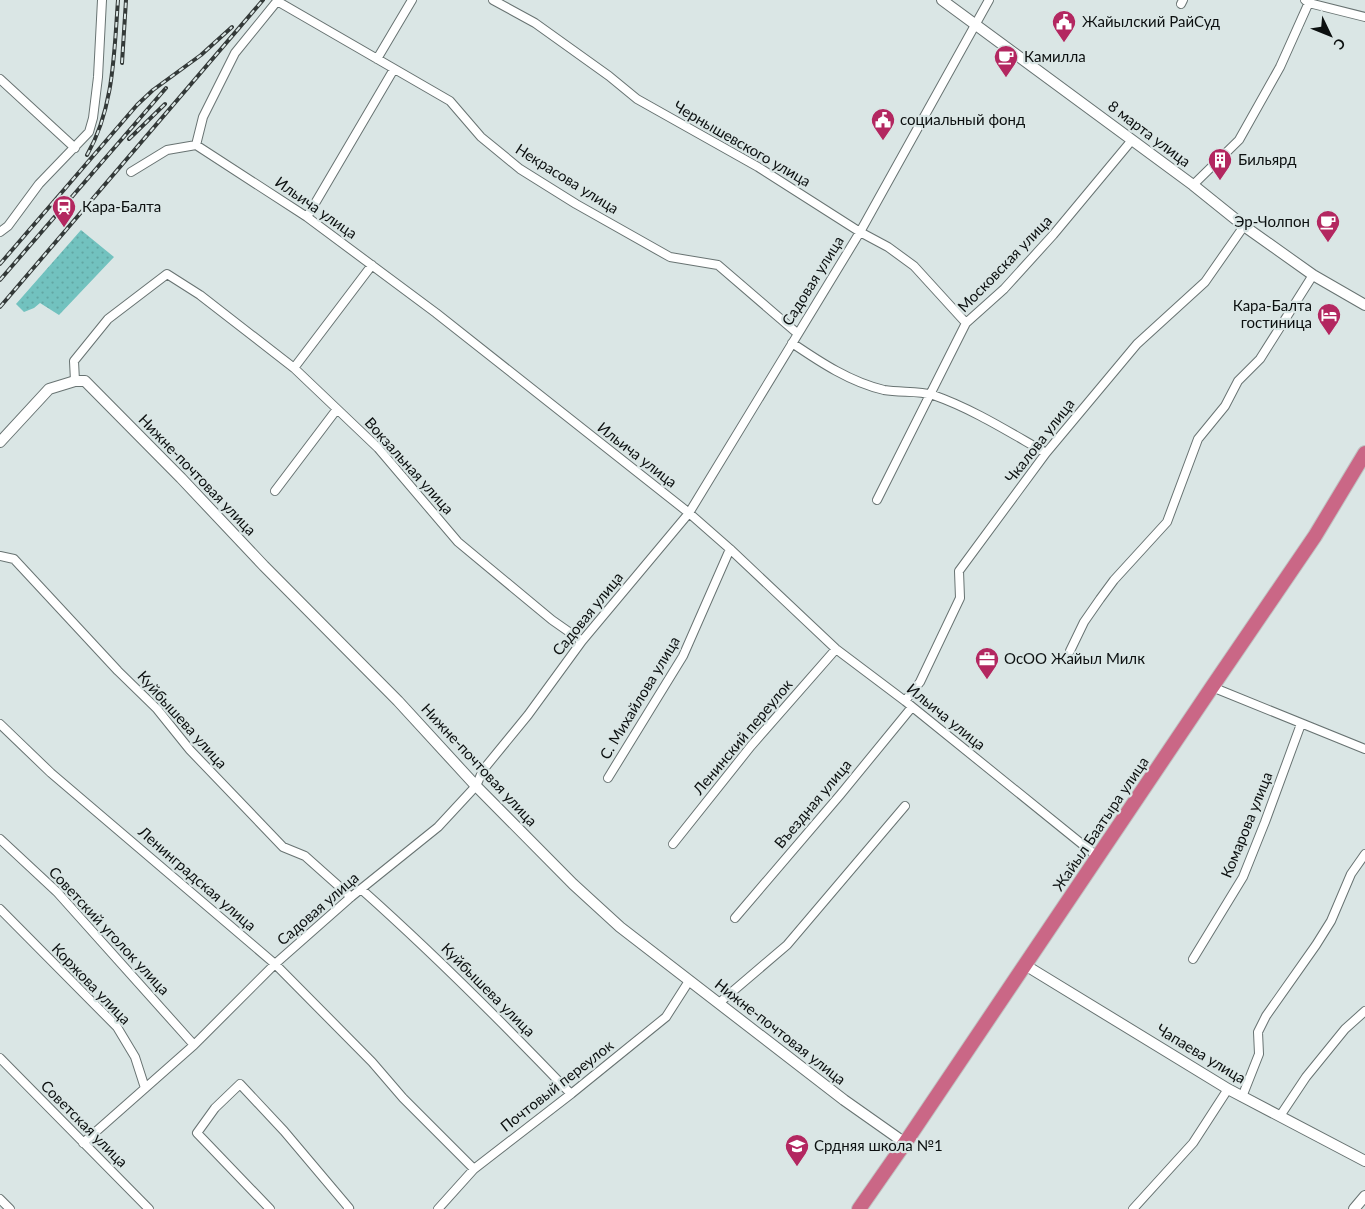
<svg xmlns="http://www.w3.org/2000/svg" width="1365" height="1209" viewBox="0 0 1365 1209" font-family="Lato,sans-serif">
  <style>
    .grass { fill: url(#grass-dots) }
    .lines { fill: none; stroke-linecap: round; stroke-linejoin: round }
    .street-casing { stroke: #687372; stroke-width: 10 }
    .secondary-casing { stroke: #687372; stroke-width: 12 }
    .highway-casing { stroke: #c0c1c1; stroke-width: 16 }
    .street { stroke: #fff; stroke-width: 8 }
    .secondary { stroke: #fff; stroke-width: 10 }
    .highway { stroke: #ca6786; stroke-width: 14 }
    .rail-casing { stroke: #333938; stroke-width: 4 }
    .rail { stroke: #dae6e5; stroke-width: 2; stroke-dasharray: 5.5; stroke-linecap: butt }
    .labels { text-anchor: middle; stroke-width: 4.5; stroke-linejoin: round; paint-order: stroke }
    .poi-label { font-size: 15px; fill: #0c1010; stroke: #dae6e5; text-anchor: start }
    .street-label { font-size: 15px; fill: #0c1010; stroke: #dae6e5 }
  </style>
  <defs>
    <pattern id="grass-dots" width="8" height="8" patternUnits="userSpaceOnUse" patternTransform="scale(1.25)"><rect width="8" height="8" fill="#72c2bf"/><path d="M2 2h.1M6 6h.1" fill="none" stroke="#62a6a3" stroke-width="1.8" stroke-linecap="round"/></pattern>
  </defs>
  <rect width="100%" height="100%" fill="#dae6e5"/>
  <path class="grass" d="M81,230L114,257L59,315L40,303L34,308L24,312L16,304Z"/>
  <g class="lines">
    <g class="street-casing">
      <path id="street" d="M493,0L535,23L609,76L637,99L758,167L860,232L888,247L914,266L966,323
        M1305,0L1309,3L1365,17
        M277,1L450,101L481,137L520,169L576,204L670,257L718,265L797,333
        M1181,4L1183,0
        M377,59L412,0
        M0,79L75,148
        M196,145L203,117L235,53L278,0
        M131,172L167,150L196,145L307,217L436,313L689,513L730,549L836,649L905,701L1098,857
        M1193,185L1239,140L1280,67L1310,0
        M307,217L394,69
        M0,232L8,226L39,184L89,132L93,118L98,77L102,0
        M792,343C820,362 850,382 884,390C900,393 918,390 933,395C973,409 1009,432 1046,453
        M294,368L372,265
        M75,381L74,361L108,319L167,274L200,295L294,368L378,448L458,542L552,620L582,641
        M275,491L337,409
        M877,500L966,323L1004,289L1053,235L1132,140
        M0,556L14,559L118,671L157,709L190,750L283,847L305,856L351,897
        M1070,651L1084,622L1100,599L1114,580L1167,522L1198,439L1225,406L1238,381L1260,359L1313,275
        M1212,687L1365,749
        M905,701L920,682L960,598L959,571L1046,453L1137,344L1205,282L1244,226
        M0,724L51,773L275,964L372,1062L403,1098L474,1169
        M608,778L683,656L730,549
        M0,839L57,892L194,1045
        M673,844L751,746L836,649
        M361,889C434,954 503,1023 571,1094
        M0,909L117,1027L135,1057L145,1088
        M735,918L840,795L912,707
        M1193,959L1243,877L1265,822L1301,724
        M719,1003L787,945L905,806
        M0,1058L149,1209
        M1242,1097L1259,1054L1258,1032L1266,1016L1316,945L1331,921L1351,874L1365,854
        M1280,1116L1306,1077L1345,1029L1365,1011
        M83,1143L194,1045L275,964L351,897L438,827L476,786L483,770L528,715L582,641L689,513L860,232L989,0
        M0,1199L10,1209
        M270,1209L197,1133L215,1108L240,1084L284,1131L349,1208L348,1209
        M438,1209L474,1169L571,1094L666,1017L689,981
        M1133,1209L1193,1143L1228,1089"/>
    </g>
    <g class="secondary-casing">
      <path id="secondary" d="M942,0L1193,185L1244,226L1313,275L1365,305
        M0,442L49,389L75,381H85L181,478L264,566L398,701L476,786L573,884L620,927L844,1100L905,1143
        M1025,965L1228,1089L1365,1161
        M1354,1209L1365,1196"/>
    </g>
    <g class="highway-casing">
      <path id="highway" d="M859,1209L905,1143L1212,687L1315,536L1365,453"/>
    </g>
    <use href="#street" class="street"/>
    <use href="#secondary" class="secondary"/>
    <use href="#highway" class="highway"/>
    <g class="rail-casing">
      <path id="rail" d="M122,63L126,0
        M129,139L165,104
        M87,155C114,108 114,53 118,0
        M0,264L137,105L153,90L201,55L232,27
        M0,280L166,88
        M0,307L263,0"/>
    </g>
    <use href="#rail" class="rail"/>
  </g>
  <defs>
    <g id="civic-pin" transform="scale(1.25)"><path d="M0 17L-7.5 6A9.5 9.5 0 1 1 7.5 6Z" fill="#b32760" stroke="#dae6e5"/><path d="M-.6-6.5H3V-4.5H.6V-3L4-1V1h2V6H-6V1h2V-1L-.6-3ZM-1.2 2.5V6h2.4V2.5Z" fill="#fff"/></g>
    <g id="cafe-pin" transform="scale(1.25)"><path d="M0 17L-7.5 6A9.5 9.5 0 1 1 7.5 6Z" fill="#b32760" stroke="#dae6e5"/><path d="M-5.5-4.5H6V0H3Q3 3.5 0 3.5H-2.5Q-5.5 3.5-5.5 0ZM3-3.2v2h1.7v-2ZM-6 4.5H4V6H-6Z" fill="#fff"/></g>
    <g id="building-pin" transform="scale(1.25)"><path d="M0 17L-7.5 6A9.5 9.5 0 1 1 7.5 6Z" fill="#b32760" stroke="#dae6e5"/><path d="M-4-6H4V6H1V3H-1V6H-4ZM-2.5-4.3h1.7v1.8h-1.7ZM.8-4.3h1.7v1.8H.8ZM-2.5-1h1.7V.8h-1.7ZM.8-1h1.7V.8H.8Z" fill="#fff"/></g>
    <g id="station-pin" transform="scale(1.25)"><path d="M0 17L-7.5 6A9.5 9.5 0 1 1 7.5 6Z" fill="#b32760" stroke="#dae6e5"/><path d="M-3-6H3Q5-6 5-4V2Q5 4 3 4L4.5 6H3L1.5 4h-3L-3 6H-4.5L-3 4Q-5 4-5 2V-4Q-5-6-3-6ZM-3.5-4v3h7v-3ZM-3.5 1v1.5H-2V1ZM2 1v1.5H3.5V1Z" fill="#fff"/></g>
    <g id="hotel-pin" transform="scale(1.25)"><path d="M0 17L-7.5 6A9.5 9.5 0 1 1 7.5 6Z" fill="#b32760" stroke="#dae6e5"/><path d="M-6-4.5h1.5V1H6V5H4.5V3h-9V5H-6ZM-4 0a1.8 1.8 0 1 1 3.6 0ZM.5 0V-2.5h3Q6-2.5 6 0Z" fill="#fff"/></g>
    <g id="office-pin" transform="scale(1.25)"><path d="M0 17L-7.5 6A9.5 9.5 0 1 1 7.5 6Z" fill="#b32760" stroke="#dae6e5"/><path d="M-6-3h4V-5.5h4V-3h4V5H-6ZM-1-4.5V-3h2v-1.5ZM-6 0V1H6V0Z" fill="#fff"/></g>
    <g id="school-pin" transform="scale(1.25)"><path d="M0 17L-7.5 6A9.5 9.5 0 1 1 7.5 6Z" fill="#b32760" stroke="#dae6e5"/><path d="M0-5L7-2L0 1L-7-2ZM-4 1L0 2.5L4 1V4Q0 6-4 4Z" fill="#fff"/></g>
  </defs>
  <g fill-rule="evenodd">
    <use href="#civic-pin" x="1064" y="22"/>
    <use href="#cafe-pin" x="1006" y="57"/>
    <use href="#civic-pin" x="883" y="120"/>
    <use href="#building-pin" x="1220" y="160"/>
    <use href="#station-pin" x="64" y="207"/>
    <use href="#cafe-pin" x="1328" y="222"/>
    <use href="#hotel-pin" x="1329" y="315"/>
    <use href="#office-pin" x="987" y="659"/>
    <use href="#school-pin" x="797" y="1146"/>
  </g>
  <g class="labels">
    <g class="poi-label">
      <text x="1082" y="27">Жайылский РайСуд</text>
      <text x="1024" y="62">Камилла</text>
      <text x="900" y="125">социальный фонд</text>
      <text x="1238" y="165">Бильярд</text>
      <text x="82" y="212">Кара-Балта</text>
      <text x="1310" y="227" text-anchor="end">Эр-Чолпон</text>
      <text x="1312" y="311" text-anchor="end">Кара-Балта<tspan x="1312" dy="17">гостиница</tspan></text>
      <text x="1004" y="664">ОсОО Жайыл Милк</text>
      <text x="814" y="1151">Срдняя школа №1</text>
    </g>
    <g class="street-label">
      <text transform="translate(1149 134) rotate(37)" y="5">8 марта улица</text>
      <text transform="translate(742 144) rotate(30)" y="5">Чернышевского улица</text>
      <text transform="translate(567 179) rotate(32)" y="5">Некрасова улица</text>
      <text transform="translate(316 208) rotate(35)" y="5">Ильича улица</text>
      <text transform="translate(1005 264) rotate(-46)" y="5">Московская улица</text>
      <text transform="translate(813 281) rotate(-58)" y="5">Садовая улица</text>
      <text transform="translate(1040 441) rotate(-52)" y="5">Чкалова улица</text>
      <text transform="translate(637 455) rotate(38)" y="5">Ильича улица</text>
      <text transform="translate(409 466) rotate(48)" y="5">Вокзальная улица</text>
      <text transform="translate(197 475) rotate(46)" y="5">Нижне-почтовая улица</text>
      <text transform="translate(588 614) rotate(-51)" y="5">Садовая улица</text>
      <text transform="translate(640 698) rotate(-59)" y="5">С. Михайлова улица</text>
      <text transform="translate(946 717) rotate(39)" y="5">Ильича улица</text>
      <text transform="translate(182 720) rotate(48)" y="5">Куйбышева улица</text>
      <text transform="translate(743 737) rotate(-50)" y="5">Ленинский переулок</text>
      <text transform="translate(479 765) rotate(47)" y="5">Нижне-почтовая улица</text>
      <text transform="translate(813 804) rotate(-50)" y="5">Въездная улица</text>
      <text transform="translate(1101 824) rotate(-56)" y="5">Жайыл Баатыра улица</text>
      <text transform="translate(1247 825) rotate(-68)" y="5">Комарова улица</text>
      <text transform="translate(197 879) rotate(41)" y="5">Ленинградская улица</text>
      <text transform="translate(318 909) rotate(-41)" y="5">Садовая улица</text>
      <text transform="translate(109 931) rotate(47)" y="5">Советский уголок улица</text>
      <text transform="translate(91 984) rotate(46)" y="5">Коржова улица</text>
      <text transform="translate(488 990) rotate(45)" y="5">Куйбышева улица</text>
      <text transform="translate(780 1032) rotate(38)" y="5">Нижне-почтовая улица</text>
      <text transform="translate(1201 1054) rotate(31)" y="5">Чапаева улица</text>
      <text transform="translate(557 1086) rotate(-38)" y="5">Почтовый переулок</text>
      <text transform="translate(84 1124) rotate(45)" y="5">Советская улица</text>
    </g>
  </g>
  <g transform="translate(1330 35) rotate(133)" stroke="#dae6e5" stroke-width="4" paint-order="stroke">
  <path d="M0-4L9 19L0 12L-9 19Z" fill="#0c1010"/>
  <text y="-8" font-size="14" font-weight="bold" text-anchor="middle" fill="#0c1010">С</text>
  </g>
</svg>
